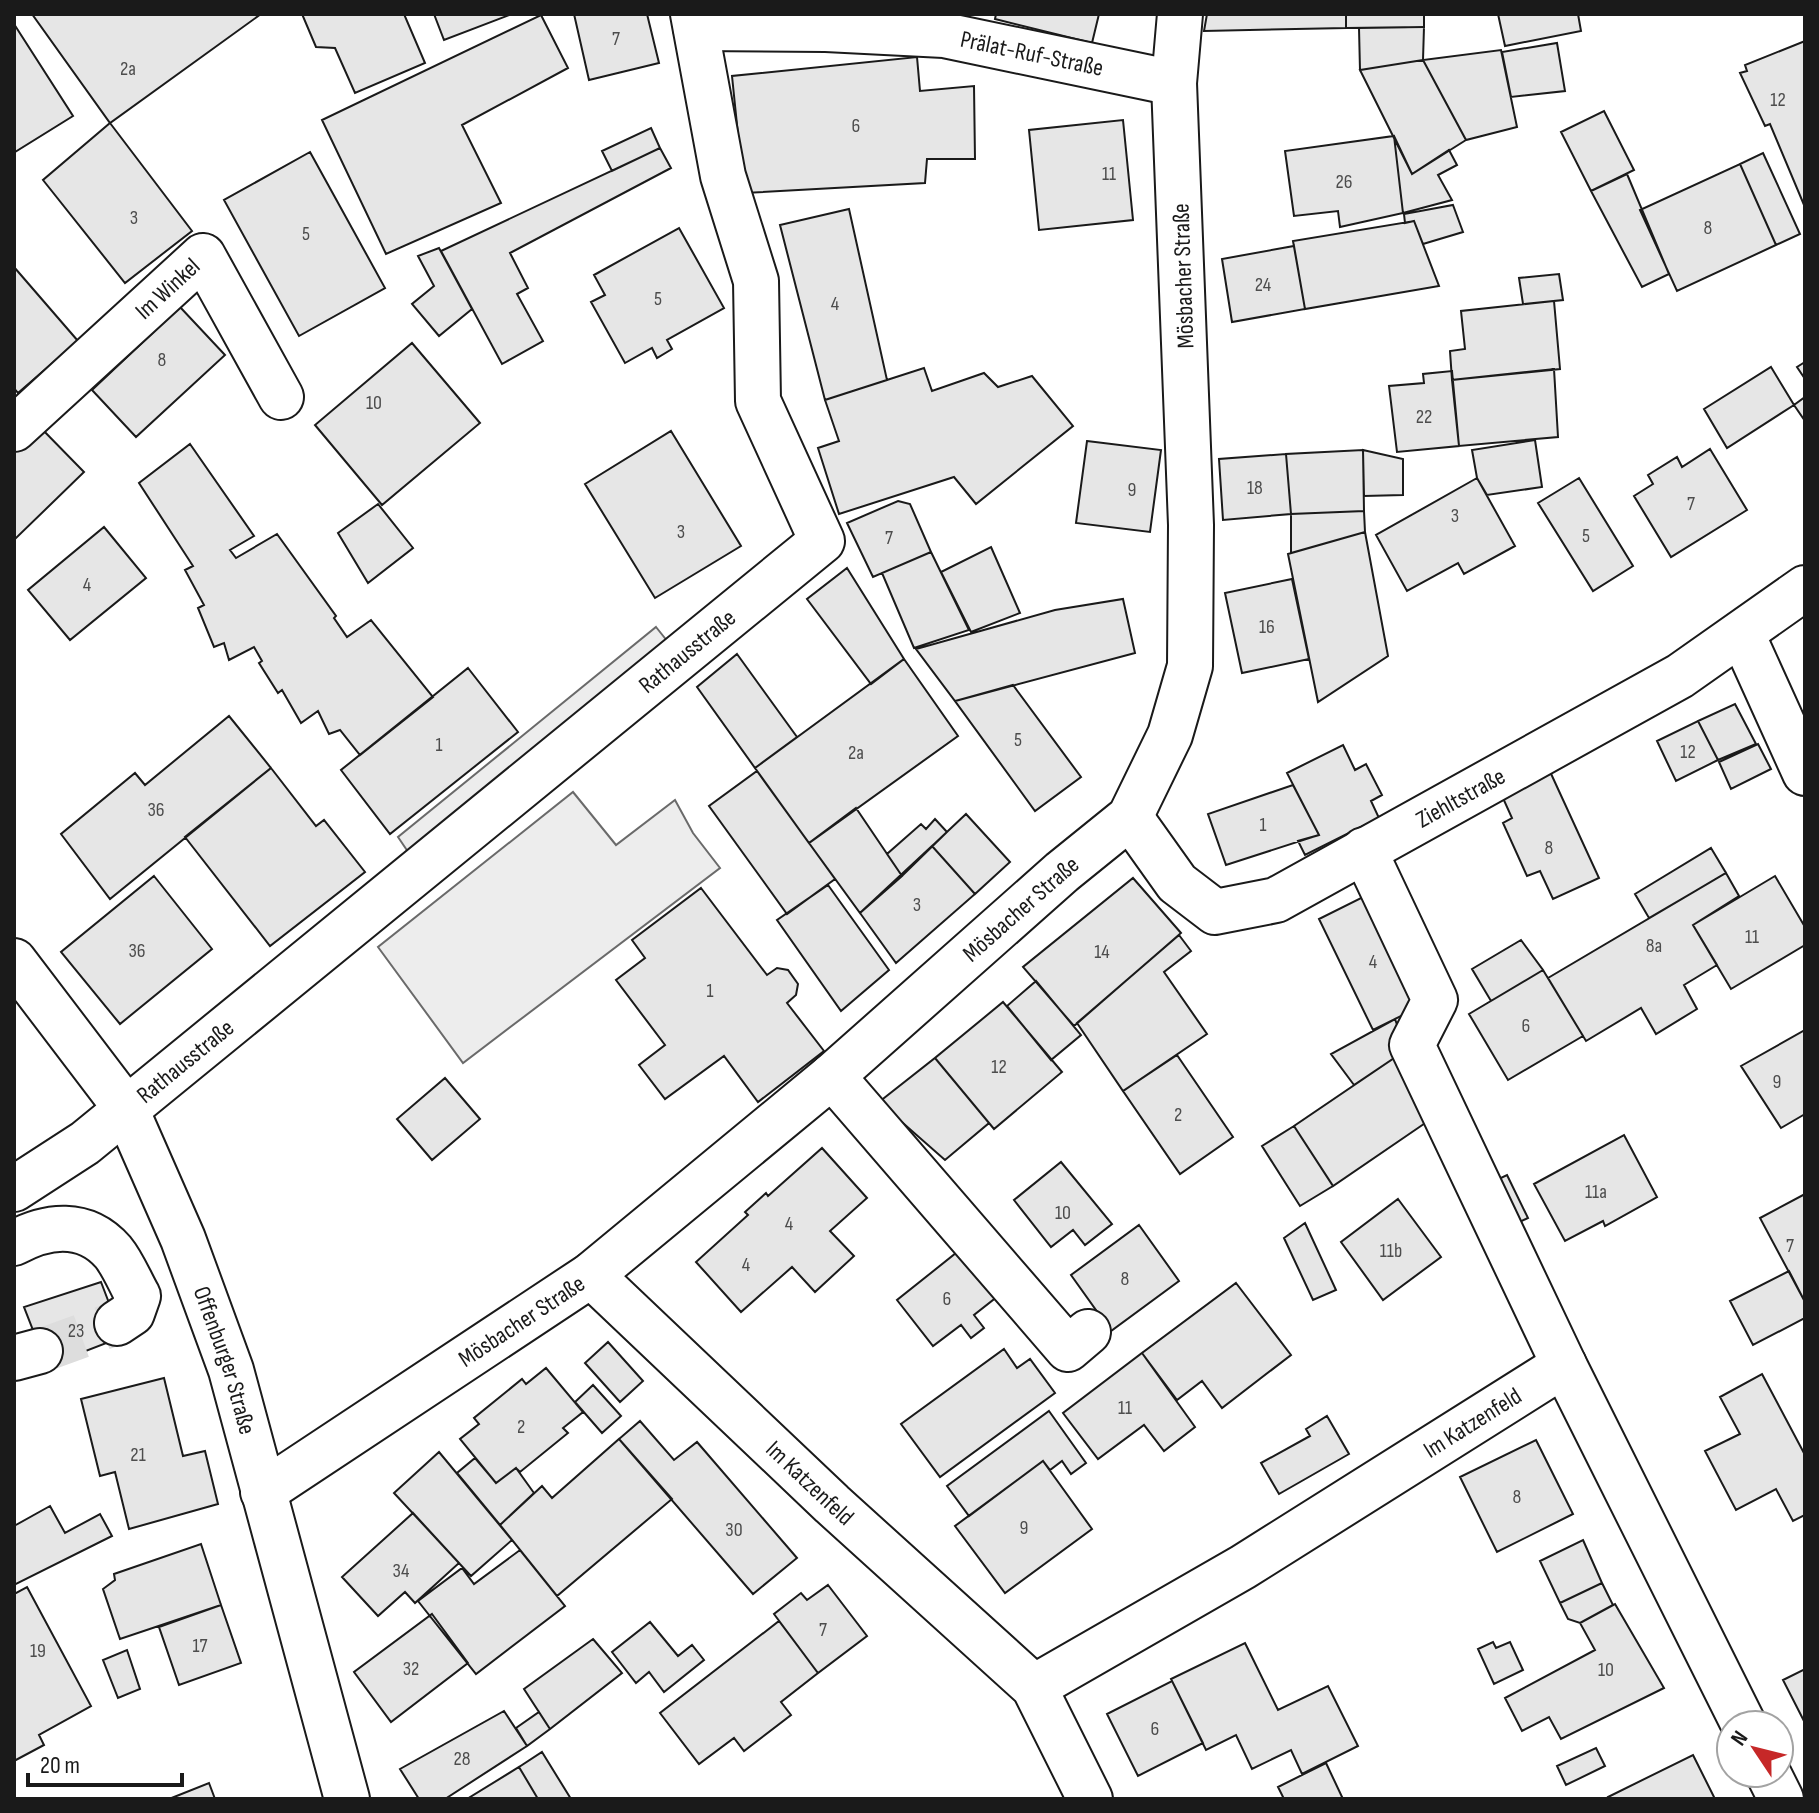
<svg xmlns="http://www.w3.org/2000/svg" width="1819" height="1813" viewBox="0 0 1819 1813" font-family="'Sofia Sans Condensed',sans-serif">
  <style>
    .pitch { fill: #ededed; stroke: #6a6a6a; stroke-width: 2 }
    .building { fill: #e6e6e6; stroke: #1a1a1a; stroke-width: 2 }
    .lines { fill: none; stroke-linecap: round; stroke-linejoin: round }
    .minor-tunnel { stroke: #ddd; stroke-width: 44; stroke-dasharray: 44 22; stroke-linecap: butt }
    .minor-casing { stroke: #1a1a1a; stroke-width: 48 }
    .major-casing { stroke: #1a1a1a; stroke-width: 48 }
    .minor { stroke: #fff; stroke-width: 44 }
    .major { stroke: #fff; stroke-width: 44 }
    .labels { text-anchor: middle; stroke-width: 6; stroke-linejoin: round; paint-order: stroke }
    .number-label { font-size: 20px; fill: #4d4d4d }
    .street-label { font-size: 24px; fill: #1a1a1a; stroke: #fff }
  </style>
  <rect width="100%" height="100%" fill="#fff"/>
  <path class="pitch" d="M656,627L680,657L419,868L398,837Z
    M573,792L616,845L675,800L693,833L720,868L463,1063L378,947Z"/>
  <path class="building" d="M32,14H261L110,123Z
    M302,14H404L425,63L355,93L335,48L316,47Z
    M434,14H512L444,40Z
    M574,14H647L659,63L589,80Z
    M996,14H1099L1092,43L995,19Z
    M1207,14H1346V28L1204,31Z
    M1346,14H1424V27L1346,28Z
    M1498,14H1578L1581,31L1505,46Z
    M541,15L568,68L462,125L501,203L386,254L322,120Z
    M14,24L73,116L15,152L14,151Z
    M1424,27L1423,60L1360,70L1359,28Z
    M1805,41V205H1804L1770,124L1765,126L1740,73L1747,71L1745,65Z
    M1557,43L1565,91L1511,97L1502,52Z
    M1501,50L1517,127L1466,140L1423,60Z
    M917,57L920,91L974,86L975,159H927L925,183L744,193L732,76Z
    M1423,60L1466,140L1412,174L1360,70Z
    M1604,111L1634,170L1591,191L1561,132Z
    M1123,120L1133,220L1039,230L1029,130Z
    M110,123L192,231L125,283L43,180Z
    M651,128L660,148L612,171L602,151Z
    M1394,136L1403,213L1340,227L1338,211L1294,216L1285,151Z
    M1394,136L1412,174L1449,150L1457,165L1438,175L1452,200L1403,213Z
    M660,148L671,168L510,253L528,288L517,294L543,341L502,364L441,251Z
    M310,152L385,288L299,336L224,200Z
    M1763,153L1800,234L1776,245L1740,164Z
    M1740,164L1776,245L1677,291L1640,210Z
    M1627,174L1669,274L1642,287L1591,191Z
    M1453,205L1463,232L1423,244L1414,221L1405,223L1404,214Z
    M849,209L887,380L825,400L780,225Z
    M1414,221L1439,286L1305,309L1293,241Z
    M679,228L724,308L667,340L672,349L657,358L652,348L625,363L591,302L605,295L594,275Z
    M1294,246L1305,309L1232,322L1222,259Z
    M439,248L472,309L439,336L412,304L434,286L418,256Z
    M14,267L78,341L18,393L14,388Z
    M1559,274L1563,300L1523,304L1519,278Z
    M1554,301L1560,369L1452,380L1450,351L1465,349L1461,311Z
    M180,307L225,355L136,437L92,390Z
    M412,343L480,423L382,505L315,425Z
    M1805,362V379L1797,367Z
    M1771,367L1794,405L1727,448L1704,409Z
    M924,368L932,391L984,373L998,387L1032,376L1073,426L976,504L954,477L839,514L818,448L839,441L825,400Z
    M1554,369L1558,437L1459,446L1452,380Z
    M1452,371L1459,446L1397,452L1389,386L1424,383L1423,374Z
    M1805,397V421L1794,405Z
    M38,425L84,472L14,540V448Z
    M671,431L741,546L655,598L585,484Z
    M1535,440L1542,487L1487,495L1477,478L1472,450Z
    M1087,441L1161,450L1150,532L1076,523Z
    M190,444L254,536L230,550L236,558L277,534L336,616L334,618L347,637L371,620L433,697L360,755L340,730L329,734L318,711L301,723L282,690L278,693L259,663L262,661L254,647L229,660L224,643L214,647L198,608L204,605L185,570L193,566L139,483Z
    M1710,449L1747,510L1671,557L1634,496L1653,484L1648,475L1677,457L1682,467Z
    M1363,450L1403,459V495L1364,496Z
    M1363,450L1364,511L1291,514L1286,454Z
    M1286,454L1291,514L1223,520L1219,459Z
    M1477,478L1515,546L1464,574L1458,563L1407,591L1376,535Z
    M1579,478L1633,566L1593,591L1538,503Z
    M898,501L910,504L931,552L873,577L847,523Z
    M378,504L413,548L368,583L338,533Z
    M1364,511L1365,532L1291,553V514Z
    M104,527L146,578L70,640L28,590Z
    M1365,532L1388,656L1318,702L1288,554Z
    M991,547L1020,613L971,632L941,572Z
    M931,552L969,630L914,648L882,573Z
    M847,568L904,659L871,684L807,599Z
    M1292,579L1309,659L1242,673L1225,593Z
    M1123,599L1135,653L955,701L916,649L1055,610Z
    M737,654L797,737L755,768L697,687Z
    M904,659L958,736L809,843L755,768Z
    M468,668L518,732L390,834L341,770Z
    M1013,685L1081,777L1035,811L955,701Z
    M1735,704L1756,744L1718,760L1698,721Z
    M229,716L271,768L110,899L61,834L135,773L145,785Z
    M1698,721L1718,760L1676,781L1657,741Z
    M1758,744L1771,769L1731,789L1719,762Z
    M1343,745L1355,770L1366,764L1382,795L1371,801L1379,818L1305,855L1298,841L1319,835L1287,773Z
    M1547,765L1599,878L1553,899L1540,871L1527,876L1503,823L1512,818L1498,787Z
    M271,768L316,826L324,820L365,872L270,946L185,837Z
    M757,771L835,879L787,914L709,806Z
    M1293,785L1319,835L1226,865L1208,814Z
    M856,808L902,876L860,913L809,843Z
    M966,814L1010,862L975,894L932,846Z
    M935,819L947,832L902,876L887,854L921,824L926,829Z
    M932,846L975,894L896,963L860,913Z
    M1711,848L1726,873L1649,918L1635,894Z
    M1726,873L1739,896L1693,925L1717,965L1684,985L1697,1009L1656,1034L1641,1008L1586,1041L1548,978Z
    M154,876L212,949L120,1024L61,952Z
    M1775,876L1805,927V945L1731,989L1693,925Z
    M1133,878L1181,933L1074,1026L1023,967Z
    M828,885L889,970L841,1011L777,920Z
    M701,888L767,975L777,968L788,970L798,984L796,995L787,1003L824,1051L758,1102L724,1056L665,1099L639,1065L665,1045L616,980L645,958L632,940Z
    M1373,892L1427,1003L1373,1030L1319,919Z
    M1179,935L1191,951L1164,972L1207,1034L1123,1091L1077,1023Z
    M1521,940L1543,970L1491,1001L1472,969Z
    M1543,970L1583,1036L1508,1080L1469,1014Z
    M1036,981L1081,1035L1051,1060L1007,1006Z
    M1003,1002L1062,1072L994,1129L935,1058Z
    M1395,1019L1406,1050L1354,1085L1331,1054Z
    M1805,1030V1114L1781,1128L1741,1066Z
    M1406,1050L1437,1115L1333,1186L1294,1126Z
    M1177,1055L1233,1137L1180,1174L1123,1091Z
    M935,1058L989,1123L945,1160L879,1102Z
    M445,1078L480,1119L432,1160L397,1119Z
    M1294,1126L1333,1186L1300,1206L1262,1146Z
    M1624,1135L1657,1197L1605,1226L1603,1221L1565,1241L1534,1184Z
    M822,1148L867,1198L830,1231L854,1256L815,1292L792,1267L741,1312L696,1262L748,1215L745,1212L766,1193L768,1196Z
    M1061,1162L1112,1224L1085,1245L1073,1230L1051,1247L1014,1200Z
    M1507,1175L1528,1218L1507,1228L1486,1185Z
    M1805,1194V1302L1760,1218Z
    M1398,1199L1441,1257L1383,1300L1341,1242Z
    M1305,1223L1336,1290L1313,1300L1284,1238Z
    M1139,1225L1179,1281L1111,1331L1071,1275Z
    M961,1249L998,1296L974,1315L984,1328L971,1338L961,1325L933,1346L897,1300Z
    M1789,1271L1805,1302V1318L1753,1345L1730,1301Z
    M101,1282L122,1337L47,1366L24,1307Z
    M1236,1283L1291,1355L1222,1408L1202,1381L1177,1400L1142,1353Z
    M608,1342L643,1381L620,1402L585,1363Z
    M1004,1349L1017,1368L1030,1359L1055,1393L940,1477L901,1424Z
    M1142,1353L1195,1427L1164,1451L1144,1425L1098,1459L1063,1413Z
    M546,1368L583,1412L563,1428L568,1433L520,1472L516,1468L496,1483L460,1439L479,1424L474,1418L522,1379L526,1384Z
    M1762,1374L1805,1455V1515L1793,1521L1776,1489L1736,1510L1705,1451L1740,1434L1720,1397Z
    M164,1378L183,1456L205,1451L218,1504L129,1529L115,1472L100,1476L81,1399Z
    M593,1385L621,1416L602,1433L575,1402Z
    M1049,1411L1086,1463L1071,1474L1062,1461L1050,1470L1043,1461L969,1516L947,1486Z
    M1327,1416L1349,1454L1279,1494L1261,1463L1310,1436L1306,1429Z
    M640,1421L674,1460L697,1442L797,1558L753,1594L619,1439Z
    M619,1439L672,1499L557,1596L500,1525L542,1486L552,1498Z
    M1536,1440L1573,1514L1497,1552L1460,1477Z
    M439,1452L512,1540L471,1576L394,1493Z
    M475,1458L496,1483L516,1468L534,1493L500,1525L457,1473Z
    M1043,1461L1092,1529L1005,1593L955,1526Z
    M50,1506L65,1533L100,1514L112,1536L14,1585V1526Z
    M413,1513L459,1563L415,1603L405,1592L378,1616L342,1577Z
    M1583,1540L1602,1583L1560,1603L1540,1561Z
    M201,1544L221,1605L120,1639L103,1589L115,1580L114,1574Z
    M520,1550L565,1606L476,1674L418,1601L462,1568L474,1584Z
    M1602,1583L1613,1605L1580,1623L1568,1619L1560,1603Z
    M828,1585L867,1636L818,1673L774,1614L801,1593L807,1600Z
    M27,1587L91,1706L39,1735L44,1745L14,1761V1594Z
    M1615,1604L1664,1688L1561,1739L1549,1717L1522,1731L1505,1698L1595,1650L1580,1623Z
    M221,1605L241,1663L179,1685L159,1627Z
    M432,1614L468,1663L391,1722L354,1672Z
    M779,1621L818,1673L781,1702L791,1715L744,1751L734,1738L699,1764L660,1713Z
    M650,1622L678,1656L692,1645L704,1660L664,1692L649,1672L636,1683L612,1652Z
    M593,1639L622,1673L550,1729L524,1689Z
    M1493,1642L1496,1648L1510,1642L1523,1670L1494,1684L1478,1649Z
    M1245,1643L1278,1710L1328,1686L1358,1746L1302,1774L1291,1750L1252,1769L1236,1735L1206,1750L1171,1679Z
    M127,1650L140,1689L118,1698L103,1660Z
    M1805,1669V1723L1783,1680Z
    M1172,1681L1203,1743L1138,1776L1107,1714Z
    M504,1711L527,1746L445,1799H419L400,1769Z
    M539,1712L550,1729L527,1746L516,1728Z
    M1596,1748L1605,1766L1566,1785L1557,1766Z
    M542,1752L571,1799H538L519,1767Z
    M1693,1755L1715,1799H1609L1608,1797Z
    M1326,1763L1343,1799H1284L1278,1787Z
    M519,1767L538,1799H467Z
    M209,1783L215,1799H169Z"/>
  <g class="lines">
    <path class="minor-tunnel" d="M40,1351L117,1323"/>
    <g class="minor-casing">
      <g id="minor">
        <path id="s1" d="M696,28L826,29L944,35L1174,83"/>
        <path id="s2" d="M14,429L203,256L281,397"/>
        <path d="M1742,634L1805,773"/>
        <path id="s3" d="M1130,817L1177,883L1215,912L1276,900L1680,676L1805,588"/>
        <path d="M1364,850L1435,1000L1412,1045L1564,1365"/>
        <path d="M832,1076L1068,1349L1088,1332"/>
        <path id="s4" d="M14,1189L85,1143L822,541L758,401L756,281L723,176L693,14"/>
        <path d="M14,1243C47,1225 85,1220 113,1252C123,1264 130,1282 138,1296L132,1313L117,1323"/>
        <path id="s5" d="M591,1275L832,1504L1034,1687L1090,1799"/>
        <path d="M14,1358L40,1351"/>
        <path id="s6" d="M263,1492L591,1275L832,1076L1062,872L1130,817L1170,735L1190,666L1191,525L1174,83L1180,14"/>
        <path id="s7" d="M1034,1687L1243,1567L1564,1365L1744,1725"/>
        <path d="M1768,1773L1781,1799"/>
      </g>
    </g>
    <g class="major-casing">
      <g id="major">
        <path id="s8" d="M14,961L125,1107L183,1239L231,1370L347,1799"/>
      </g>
    </g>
    <use href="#minor" class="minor"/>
    <use href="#major" class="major"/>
  </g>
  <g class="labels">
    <g class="number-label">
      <text x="616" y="45">7</text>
      <text x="128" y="75">2a</text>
      <text x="1778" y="106">12</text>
      <text x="856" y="132">6</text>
      <text x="1109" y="180">11</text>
      <text x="1344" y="188">26</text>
      <text x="134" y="224">3</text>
      <text x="1708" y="234">8</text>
      <text x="306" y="240">5</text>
      <text x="1263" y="291">24</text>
      <text x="658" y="305">5</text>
      <text x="835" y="310">4</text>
      <text x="162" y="366">8</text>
      <text x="374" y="409">10</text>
      <text x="1424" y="423">22</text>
      <text x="1255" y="494">18</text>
      <text x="1132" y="496">9</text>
      <text x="1691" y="510">7</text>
      <text x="1455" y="522">3</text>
      <text x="681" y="538">3</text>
      <text x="1586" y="542">5</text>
      <text x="889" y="544">7</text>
      <text x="87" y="591">4</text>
      <text x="1267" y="633">16</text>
      <text x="1018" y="746">5</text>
      <text x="439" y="751">1</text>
      <text x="1688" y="758">12</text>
      <text x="856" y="759">2a</text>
      <text x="156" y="816">36</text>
      <text x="1263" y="831">1</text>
      <text x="1549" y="854">8</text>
      <text x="917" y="911">3</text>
      <text x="1752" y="943">11</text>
      <text x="1654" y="952">8a</text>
      <text x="137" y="957">36</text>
      <text x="1102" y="958">14</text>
      <text x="1373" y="968">4</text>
      <text x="710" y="997">1</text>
      <text x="1526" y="1032">6</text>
      <text x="999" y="1073">12</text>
      <text x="1777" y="1088">9</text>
      <text x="1178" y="1121">2</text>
      <text x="1596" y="1198">11a</text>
      <text x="1063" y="1219">10</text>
      <text x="789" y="1230">4</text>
      <text x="1790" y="1252">7</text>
      <text x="1391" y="1257">11b</text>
      <text x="746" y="1271">4</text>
      <text x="1125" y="1285">8</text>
      <text x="947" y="1305">6</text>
      <text x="76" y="1337">23</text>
      <text x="1125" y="1414">11</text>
      <text x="521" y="1433">2</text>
      <text x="138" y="1461">21</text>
      <text x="1517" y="1503">8</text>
      <text x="1024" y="1534">9</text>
      <text x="734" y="1536">30</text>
      <text x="401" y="1577">34</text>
      <text x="823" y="1636">7</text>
      <text x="200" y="1652">17</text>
      <text x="38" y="1657">19</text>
      <text x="411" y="1675">32</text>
      <text x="1606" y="1676">10</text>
      <text x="1155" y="1735">6</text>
      <text x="462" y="1765">28</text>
    </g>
    <g class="street-label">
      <text dy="8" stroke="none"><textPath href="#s1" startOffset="338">Prälat-Ruf-Straße</textPath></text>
      <text transform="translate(1183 276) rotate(-92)" y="8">Mösbacher Straße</text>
      <text dy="8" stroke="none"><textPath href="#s2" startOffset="208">Im Winkel</textPath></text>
      <text dy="8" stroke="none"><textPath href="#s4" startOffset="862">Rathausstraße</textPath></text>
      <text dy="8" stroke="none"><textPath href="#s3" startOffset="402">Ziehltstraße</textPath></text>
      <text dy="8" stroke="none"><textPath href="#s6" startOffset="958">Mösbacher Straße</textPath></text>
      <text dy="8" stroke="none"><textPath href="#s4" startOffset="214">Rathausstraße</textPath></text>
      <text dy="8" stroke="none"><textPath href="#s6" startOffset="310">Mösbacher Straße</textPath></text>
      <text dy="8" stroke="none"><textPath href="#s8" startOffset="456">Offenburger Straße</textPath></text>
      <text dy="8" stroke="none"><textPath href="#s7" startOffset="512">Im Katzenfeld</textPath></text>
      <text dy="8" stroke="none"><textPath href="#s5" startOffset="302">Im Katzenfeld</textPath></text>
    </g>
  </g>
  <rect width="1819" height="1813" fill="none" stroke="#1a1a1a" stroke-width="32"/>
  <g transform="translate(1755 1749) rotate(305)"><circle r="38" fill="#ffffff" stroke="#a3a3a3" stroke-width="2"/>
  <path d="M0-6L14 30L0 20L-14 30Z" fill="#c62828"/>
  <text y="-12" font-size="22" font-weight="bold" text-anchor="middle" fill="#1a1a1a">N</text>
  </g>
  <path d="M28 1773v12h154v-12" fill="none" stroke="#1a1a1a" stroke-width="4"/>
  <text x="40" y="1773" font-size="24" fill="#1a1a1a" stroke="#ffffff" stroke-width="6" paint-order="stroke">20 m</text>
</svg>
